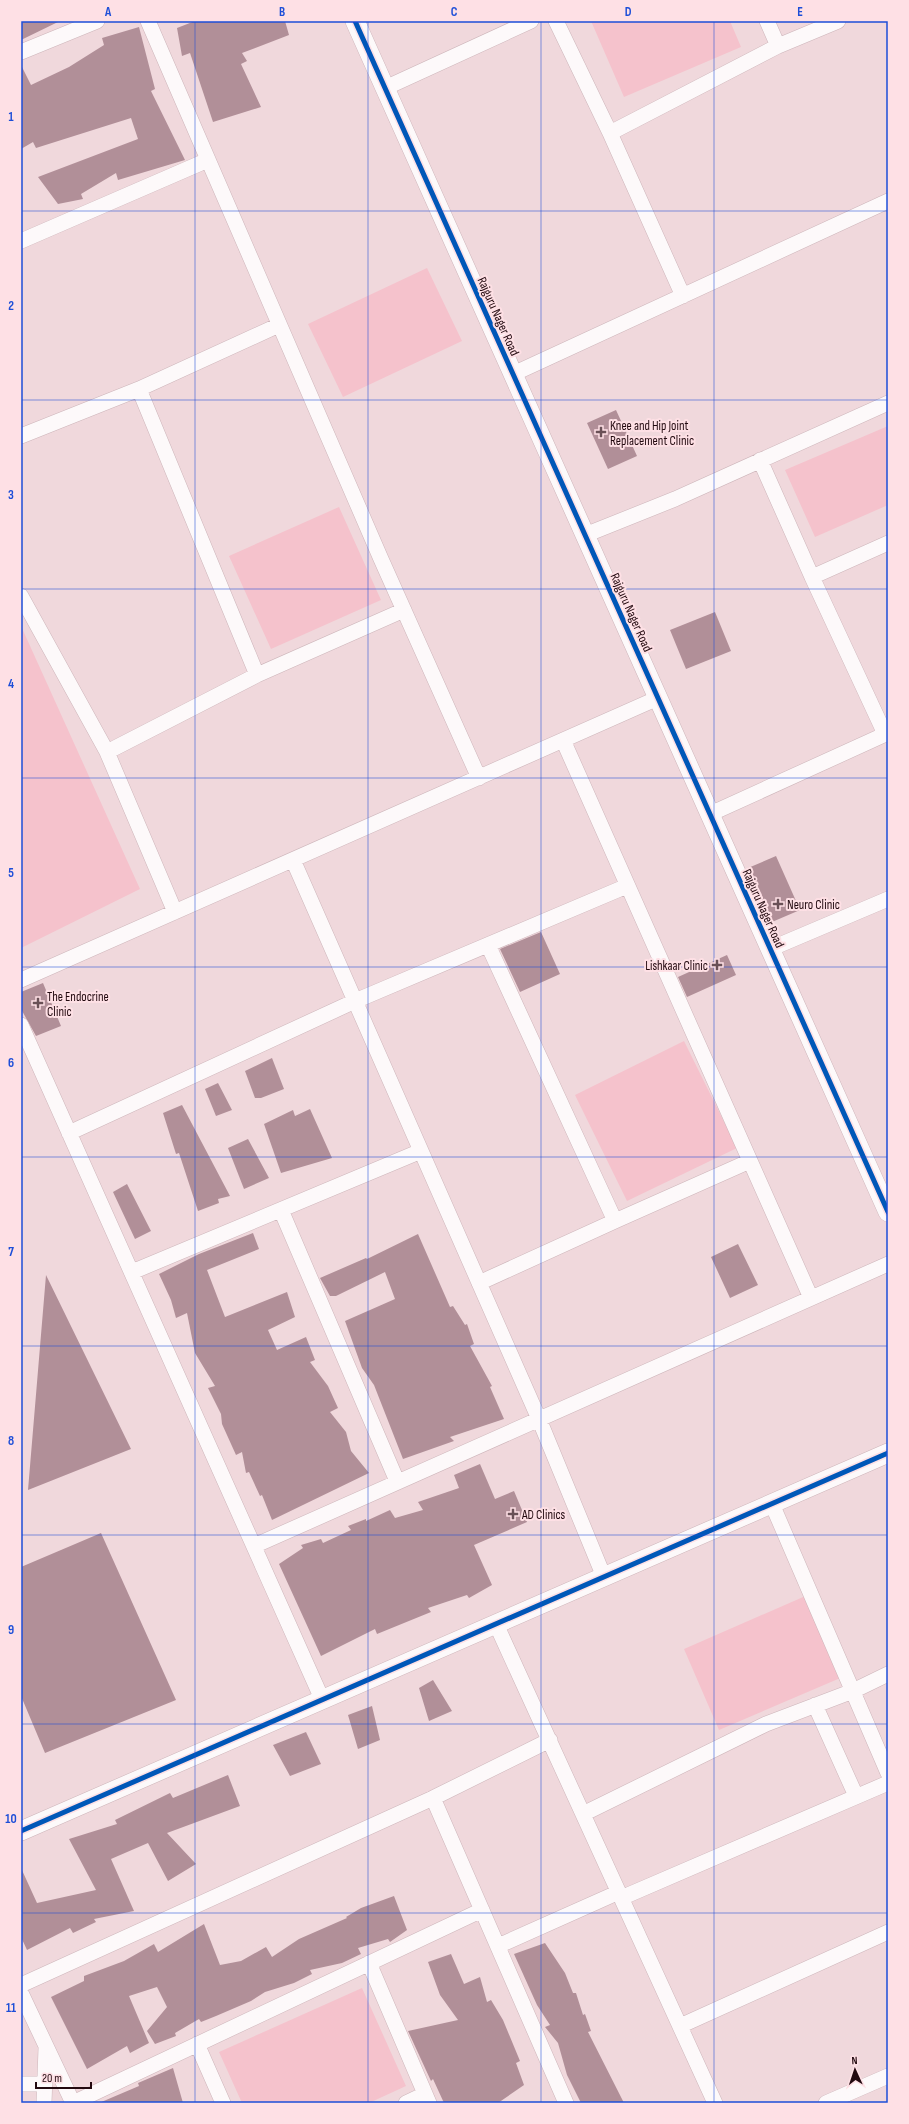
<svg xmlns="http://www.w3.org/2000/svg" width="909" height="2124" viewBox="0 0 909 2124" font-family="'Sofia Sans Condensed',sans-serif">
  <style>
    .green { fill: #f5c2cc }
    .building { fill: #b18f98 }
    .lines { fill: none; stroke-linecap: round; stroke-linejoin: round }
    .minor-casing { stroke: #cdb5ba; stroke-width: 16 }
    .tertiary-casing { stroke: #cdb5ba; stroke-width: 20 }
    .minor { stroke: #fdf9fa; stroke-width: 15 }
    .tertiary { stroke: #fdf9fa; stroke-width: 19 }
    .cycleway-casing { stroke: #fee0e5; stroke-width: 8 }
    .cycleway { stroke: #0057b8; stroke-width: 5 }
    .grid { fill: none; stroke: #1d4ed8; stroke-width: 1; stroke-opacity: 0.55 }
    .poi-dot { fill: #6a5157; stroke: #fee0e5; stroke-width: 1.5 }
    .labels { text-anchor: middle; stroke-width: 4; stroke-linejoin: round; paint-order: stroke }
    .street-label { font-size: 13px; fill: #22090f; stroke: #fee0e5 }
    .poi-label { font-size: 13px; fill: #22090f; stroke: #fee0e5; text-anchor: start }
    .neatline { fill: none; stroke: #1d4ed8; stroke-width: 1.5 }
    .grid-label { font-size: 13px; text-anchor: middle; font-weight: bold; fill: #1d4ed8 }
  </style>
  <rect width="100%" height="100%" fill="#f0d8dc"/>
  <path class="green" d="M591,21H730L741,47L624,97Z
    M427,268L462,341L343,397L308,324Z
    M888,426V505L815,537L785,470Z
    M339,507L381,600L271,649L229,556Z
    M21,626L140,889L21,948Z
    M684,1041L737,1148L627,1201L575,1095Z
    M810,1594L845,1676L719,1730L684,1649Z
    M362,1988L406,2086L369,2103H242L219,2052Z"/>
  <path class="building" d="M21,21H60L21,40Z
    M195,21H285L289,35L242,53L247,61L241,64L261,107L213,122L190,53L182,56L177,28Z
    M139,27L155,89L151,91L185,160L118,180L116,173L81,194L83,199L58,204L38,177L138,139L131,118L36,148L33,142L21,149V65L31,85L69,67L104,45L102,38Z
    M616,410L637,456L608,469L587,423Z
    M715,612L731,651L686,669L670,630Z
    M776,856L800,910L772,922L748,868Z
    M541,932L560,974L520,992L500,949Z
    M727,955L736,975L687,997L678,977Z
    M43,983L61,1026L36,1036L21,1009V992Z
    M272,1058L284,1089L261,1098H255L245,1071Z
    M218,1083L232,1110L216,1116L205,1089Z
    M182,1105L230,1196L218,1199L219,1203L198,1211L179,1153L176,1154L163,1113Z
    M310,1109L332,1158L281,1173L264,1124L293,1110L295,1116Z
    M248,1139L269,1178L244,1189L228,1148Z
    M127,1184L151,1231L135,1239L113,1192Z
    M253,1233L259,1249L207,1270L225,1317L287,1292L295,1317L268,1330L277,1350L306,1337L315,1360L310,1362L328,1386L338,1408L330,1412L346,1432L351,1451L369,1473L272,1520L262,1495L260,1496L249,1472L246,1473L242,1452L236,1455L222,1424L221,1414L208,1388L215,1386L195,1353L187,1313L176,1318L171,1300L159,1274L199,1254Z
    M418,1234L450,1307L453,1306L465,1325L467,1324L474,1344L470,1346L492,1386L490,1387L504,1419L450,1437L454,1441L403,1459L374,1385L362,1368L345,1321L395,1299L385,1272L336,1296H330L320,1278L366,1258L367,1259Z
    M738,1244L758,1285L730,1298L711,1257Z
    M46,1275L131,1449L28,1490Z
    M480,1464L495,1499L514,1491L527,1522L474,1545L492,1585L469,1598L467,1595L428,1608L431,1612L377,1634L375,1629L321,1656L279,1564L303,1548L301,1545L321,1539L323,1543L351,1530L348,1526L366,1519V1521L390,1510L395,1518L423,1510L418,1502L459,1488L454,1475Z
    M101,1533L176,1700L45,1753L21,1696V1567Z
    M433,1680L452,1711L429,1721L419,1688Z
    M372,1706L380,1740L358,1749L348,1715Z
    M306,1732L321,1764L290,1776L273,1745Z
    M228,1775L240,1806L167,1833L196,1864L168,1881L148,1843L111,1859L134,1911L94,1919L96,1922L73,1933L70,1928L27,1950L21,1937V1868L37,1903L96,1890L69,1839L117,1824L115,1820L170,1793L173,1798Z
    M394,1896L407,1930L390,1942L388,1939L358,1948L361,1954L342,1963L310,1970L312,1974L294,1983L265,1992L251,2001L216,2016L201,2022L199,2019L175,2033L176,2036L155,2044L147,2031L167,2007L157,1987L129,1996L149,2043L130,2053L127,2046L87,2069L51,1997L84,1981V1976L124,1961L154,1944L158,1952L204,1924L220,1965L241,1961L266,1947L272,1957L299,1939L347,1918L346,1917L361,1908Z
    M545,1943L565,1973L573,1993H576L583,2015L585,2014L591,2031L588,2032L624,2103H581L567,2075L558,2043L545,2027L550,2025L537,2005L514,1954Z
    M451,1954L464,1984L480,1977L487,2002L491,2000L503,2020L520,2061L516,2063L524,2085L498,2103H444L433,2079L431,2081L408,2031L458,2020L440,1995L428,1962Z
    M173,2068L183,2103H99L139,2086L138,2083Z"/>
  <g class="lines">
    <g class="minor-casing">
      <path id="minor" d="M148,21L381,559L479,778
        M556,21L610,133L778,46
        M767,21L778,46L838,21
        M21,52L97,21
        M385,88L531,21
        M610,133L683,296
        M21,241L208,160
        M513,374L888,201
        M21,436L139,389L279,325
        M760,460L812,577L888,543
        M585,535L675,499L888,403
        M812,577L885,734
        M21,596L107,752L257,675L139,389
        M257,675L404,610
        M563,740L811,1298
        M107,752L175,912
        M710,814L888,733
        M293,860L539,1419L604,1577
        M488,945L615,1221L750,1161
        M770,949L888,899
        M21,980L658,698
        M21,1025L322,1699
        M69,1133L355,1001L627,886
        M281,1210L397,1481
        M132,1272L421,1151
        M479,1283L615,1221
        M772,1504L888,1773
        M254,1546L888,1264
        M496,1624L715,2103
        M815,1705L856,1796
        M550,1740L433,1798L566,2103
        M583,1814L766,1724L853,1691L888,1674
        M621,1898L888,1783
        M498,1946L619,1892
        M369,1963L429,2103
        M21,1985L433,1798
        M21,1993L73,2103
        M680,2026L888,1932
        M197,2044L223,2103
        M21,2084H45
        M44,2103L46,2048
        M73,2103L482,1910
        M406,2103L425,2094
        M826,2103L888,2076"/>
    </g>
    <g class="tertiary-casing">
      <path id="tertiary" d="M355,21L888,1212
        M21,1831L888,1453"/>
    </g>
    <use href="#minor" class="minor"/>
    <use href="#tertiary" class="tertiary"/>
    <g class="cycleway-casing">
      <path id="cycleway" d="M355,21L888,1212
        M21,1831L888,1453"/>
    </g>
    <use href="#cycleway" class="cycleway"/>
  </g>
  <path class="grid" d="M195,21V2103M368,21V2103M541,21V2103M714,21V2103M21,211H888M21,400H888M21,589H888M21,778H888M21,967H888M21,1157H888M21,1346H888M21,1535H888M21,1724H888M21,1913H888"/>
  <g class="poi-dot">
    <path d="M599 426h4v4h4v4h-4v4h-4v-4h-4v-4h4z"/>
    <path d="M776 898h4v4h4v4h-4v4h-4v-4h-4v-4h4z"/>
    <path d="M715 959h4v4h4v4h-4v4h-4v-4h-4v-4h4z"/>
    <path d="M36 997h4v4h4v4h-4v4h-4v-4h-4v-4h4z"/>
    <path d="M511 1508h4v4h4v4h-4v4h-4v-4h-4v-4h4z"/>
  </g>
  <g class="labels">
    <g class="street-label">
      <text transform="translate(499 316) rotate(66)" y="5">Rajguru Nager Road</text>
      <text transform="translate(632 612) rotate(66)" y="5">Rajguru Nager Road</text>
      <text transform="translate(764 908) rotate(66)" y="5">Rajguru Nager Road</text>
    </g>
    <g class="poi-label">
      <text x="610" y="430">Knee and Hip Joint<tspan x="610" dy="15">Replacement Clinic</tspan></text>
      <text x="787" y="909">Neuro Clinic</text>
      <text x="708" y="970" text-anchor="end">Lishkaar Clinic</text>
      <text x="47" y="1001">The Endocrine<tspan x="47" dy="15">Clinic</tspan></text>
      <text x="522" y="1519">AD Clinics</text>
    </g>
  </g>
  <rect width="909" height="2124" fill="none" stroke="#fee0e5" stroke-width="44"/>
  <g transform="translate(855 2070) rotate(357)" stroke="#fee0e5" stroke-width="3" paint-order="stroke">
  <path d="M0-3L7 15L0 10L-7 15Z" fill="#22090f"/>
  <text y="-6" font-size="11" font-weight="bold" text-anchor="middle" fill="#22090f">N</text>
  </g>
  <path d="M36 2082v6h55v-6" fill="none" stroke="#22090f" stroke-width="2"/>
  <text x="42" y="2082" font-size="12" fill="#22090f" stroke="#fee0e5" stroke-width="3" paint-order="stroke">20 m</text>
  <rect x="22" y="22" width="865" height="2080" class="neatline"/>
  <g class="grid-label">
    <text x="108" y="16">A</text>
    <text x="282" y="16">B</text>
    <text x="454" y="16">C</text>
    <text x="628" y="16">D</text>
    <text x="800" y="16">E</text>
    <text x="11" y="121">1</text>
    <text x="11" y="310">2</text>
    <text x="11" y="499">3</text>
    <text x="11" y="688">4</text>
    <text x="11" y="877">5</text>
    <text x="11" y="1067">6</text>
    <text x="11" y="1256">7</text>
    <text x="11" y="1445">8</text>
    <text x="11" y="1634">9</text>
    <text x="11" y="1823">10</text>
    <text x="11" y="2012">11</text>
  </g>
</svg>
